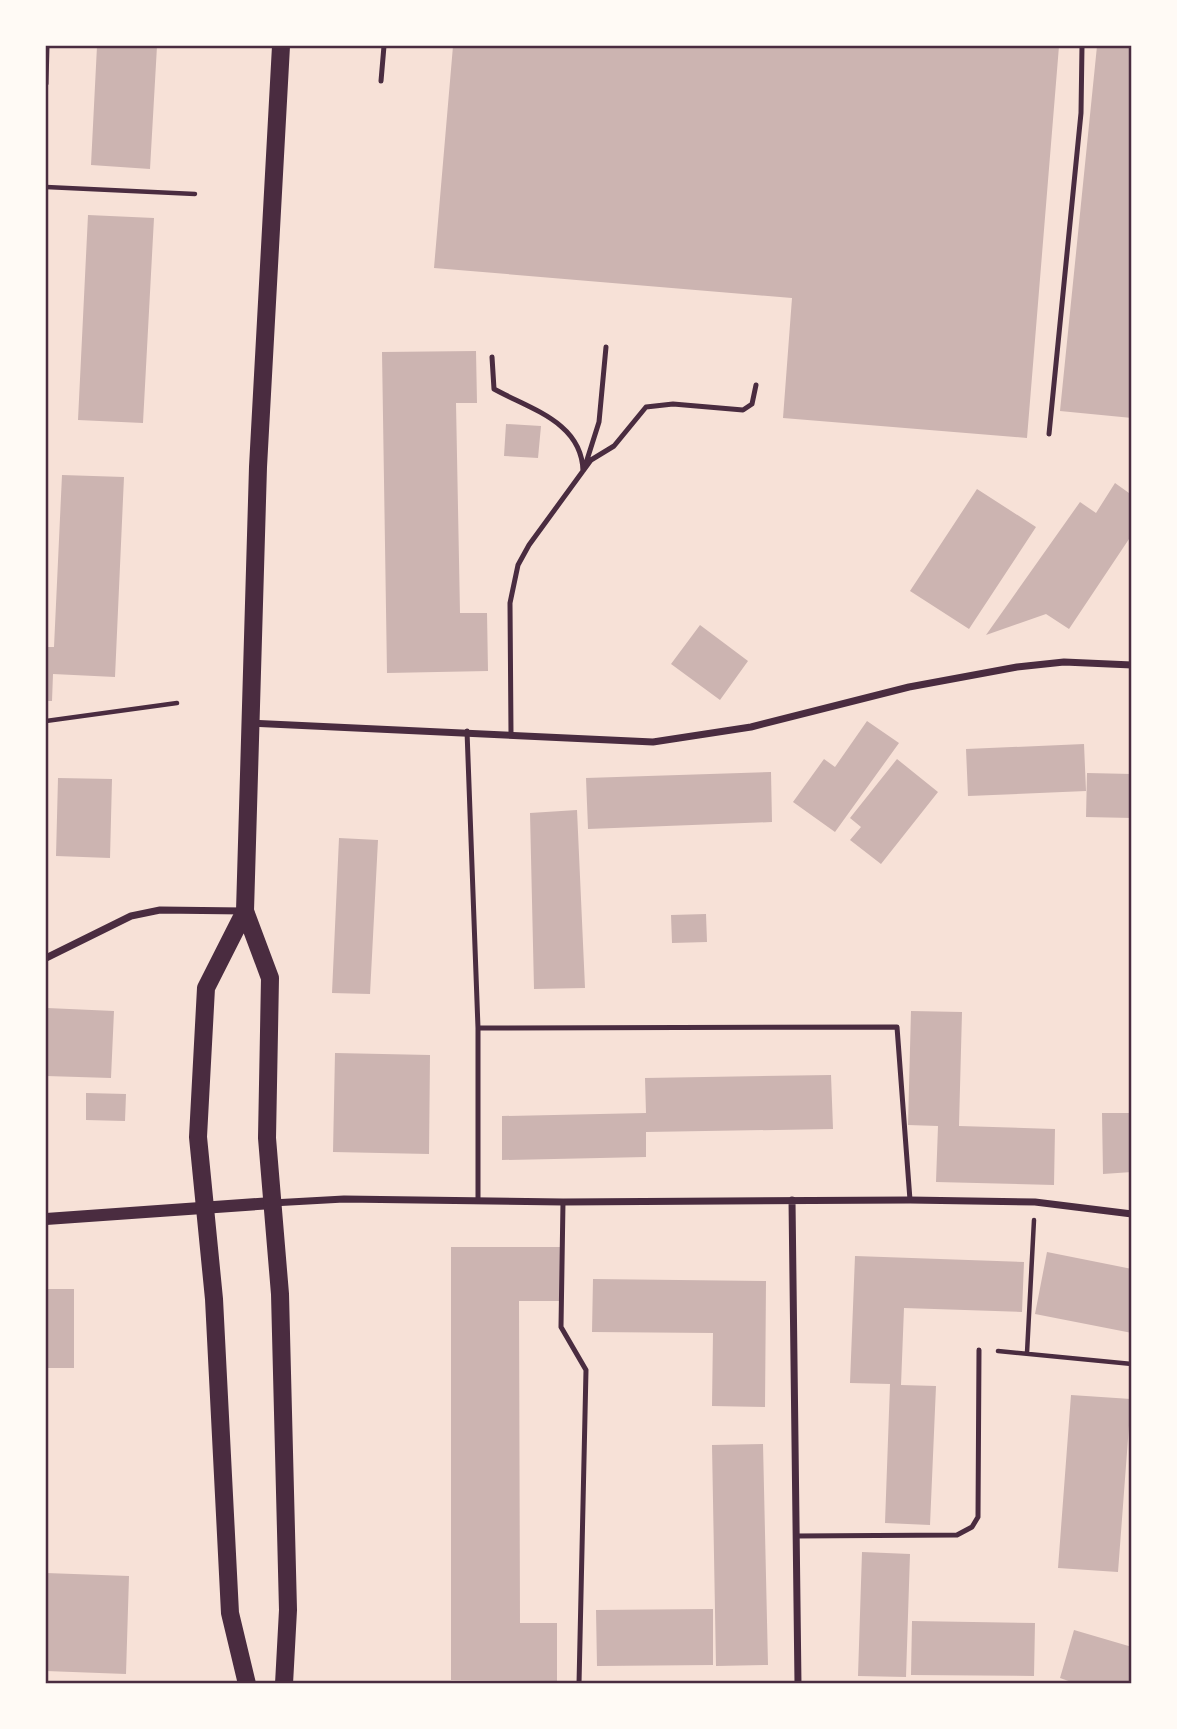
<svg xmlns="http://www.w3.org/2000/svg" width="1177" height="1729" viewBox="0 0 1177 1729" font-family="'PT Sans Narrow',sans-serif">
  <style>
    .building { fill: #ccb4b1 }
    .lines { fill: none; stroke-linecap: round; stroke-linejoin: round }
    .path { stroke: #4a2c40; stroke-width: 4.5 }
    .service { stroke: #4a2c40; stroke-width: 5 }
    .minor { stroke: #4a2c40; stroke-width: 7 }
    .tertiary { stroke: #4a2c40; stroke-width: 12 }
    .primary { stroke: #4a2c40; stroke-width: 18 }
    .neatline { fill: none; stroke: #4a2c40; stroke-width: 2.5 }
  </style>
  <rect width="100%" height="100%" fill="#f7e1d7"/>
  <path class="building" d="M97,46H157L150,169L91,165Z
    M453,46H1059L1027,438L783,418L792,298L434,268Z
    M1097,46H1132V418L1060,411Z
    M88,215L154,218L143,423L78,420Z
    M476,351L477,403H456L460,613H487L488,671L387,673L382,352Z
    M506,424L541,426L538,458L504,456Z
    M62,475L124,477L115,677L53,674L52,701H46V647H54Z
    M1115,483L1129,493L1132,490V541L1129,539L1069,629L1046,614L986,635L1080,502L1096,513Z
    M977,489L1036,527L969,629L910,591Z
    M700,625L748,661L720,700L671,664Z
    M867,721L899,743L835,832L793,802L824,759L835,767Z
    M1084,744L1086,791L968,796L966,749Z
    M897,759L938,792L881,864L850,840L861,827L850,818Z
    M771,772L772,822L588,829L586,778Z
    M1087,773L1132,774V818L1086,817Z
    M58,778L112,779L110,858L56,856Z
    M577,810L585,988L534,989L530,813Z
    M339,838L378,840L370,994L332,993Z
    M706,914L707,942L672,943L671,915Z
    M47,1008L114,1011L111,1078L46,1076Z
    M911,1011L962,1012L959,1126L1055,1129L1054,1185L936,1182L938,1126L908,1125Z
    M335,1053L430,1055L429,1154L333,1152Z
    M831,1075L833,1129L646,1132V1157L502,1160V1116L646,1113L645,1078Z
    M86,1093L126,1094L125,1121L86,1120Z
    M1102,1113H1132V1172L1103,1174Z
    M451,1247H560V1301H519L520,1623H557V1681L451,1680Z
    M1047,1252L1132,1269V1333L1035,1314Z
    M855,1256L1024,1262L1022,1312L904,1308L901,1385L936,1386L930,1525L885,1523L890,1384L850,1383Z
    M593,1279L766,1281L765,1407L712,1406L713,1333L592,1332Z
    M46,1289H74V1368H46Z
    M1071,1395L1131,1399L1118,1572L1058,1568Z
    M763,1444L768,1665L716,1666L712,1445Z
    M862,1552L910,1554L906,1677L858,1676Z
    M46,1573L129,1576L126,1674L46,1671Z
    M713,1609V1665L597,1666L596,1610Z
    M912,1621L1035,1623L1034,1676L911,1675Z
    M1074,1630L1132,1647V1684H1077L1060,1678Z"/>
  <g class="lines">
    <path class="path" d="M46,187L195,194
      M46,721L177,703
      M998,1351L1132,1364
      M1027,1353L1034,1220"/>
    <path class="service" d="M381,81L384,46
      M46,84L47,46
      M492,357L494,389C530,409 582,422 583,471
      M1049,434L1081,113L1082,46
      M586,463L599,422L606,347
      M467,731L478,1028V1201
      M511,734L510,603L518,565L529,545L591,460L614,446L646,407L673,404L743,410L752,404L756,385
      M478,1028L897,1027L910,1200
      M563,1202L561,1327L586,1370L579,1684
      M796,1536L957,1535L972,1527L978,1517L979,1350"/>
    <path class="minor" d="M251,723L653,742L751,727L909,687L1017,667L1064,662L1132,665
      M46,958L131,916L160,910L244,911
      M792,1200L798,1684
      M272,1203L344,1199L563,1202L910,1200L1035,1202L1132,1214"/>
    <path class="tertiary" d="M46,1219L272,1203"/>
    <path class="primary" d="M281,46L258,467L245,911L270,978L267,1138L280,1294L288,1610L284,1684
      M245,911L206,988L198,1137L214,1299L230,1613L247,1684"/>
  </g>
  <rect width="1177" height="1729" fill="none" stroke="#fffaf5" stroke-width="94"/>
  <rect x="47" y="47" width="1083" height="1635" class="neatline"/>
</svg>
